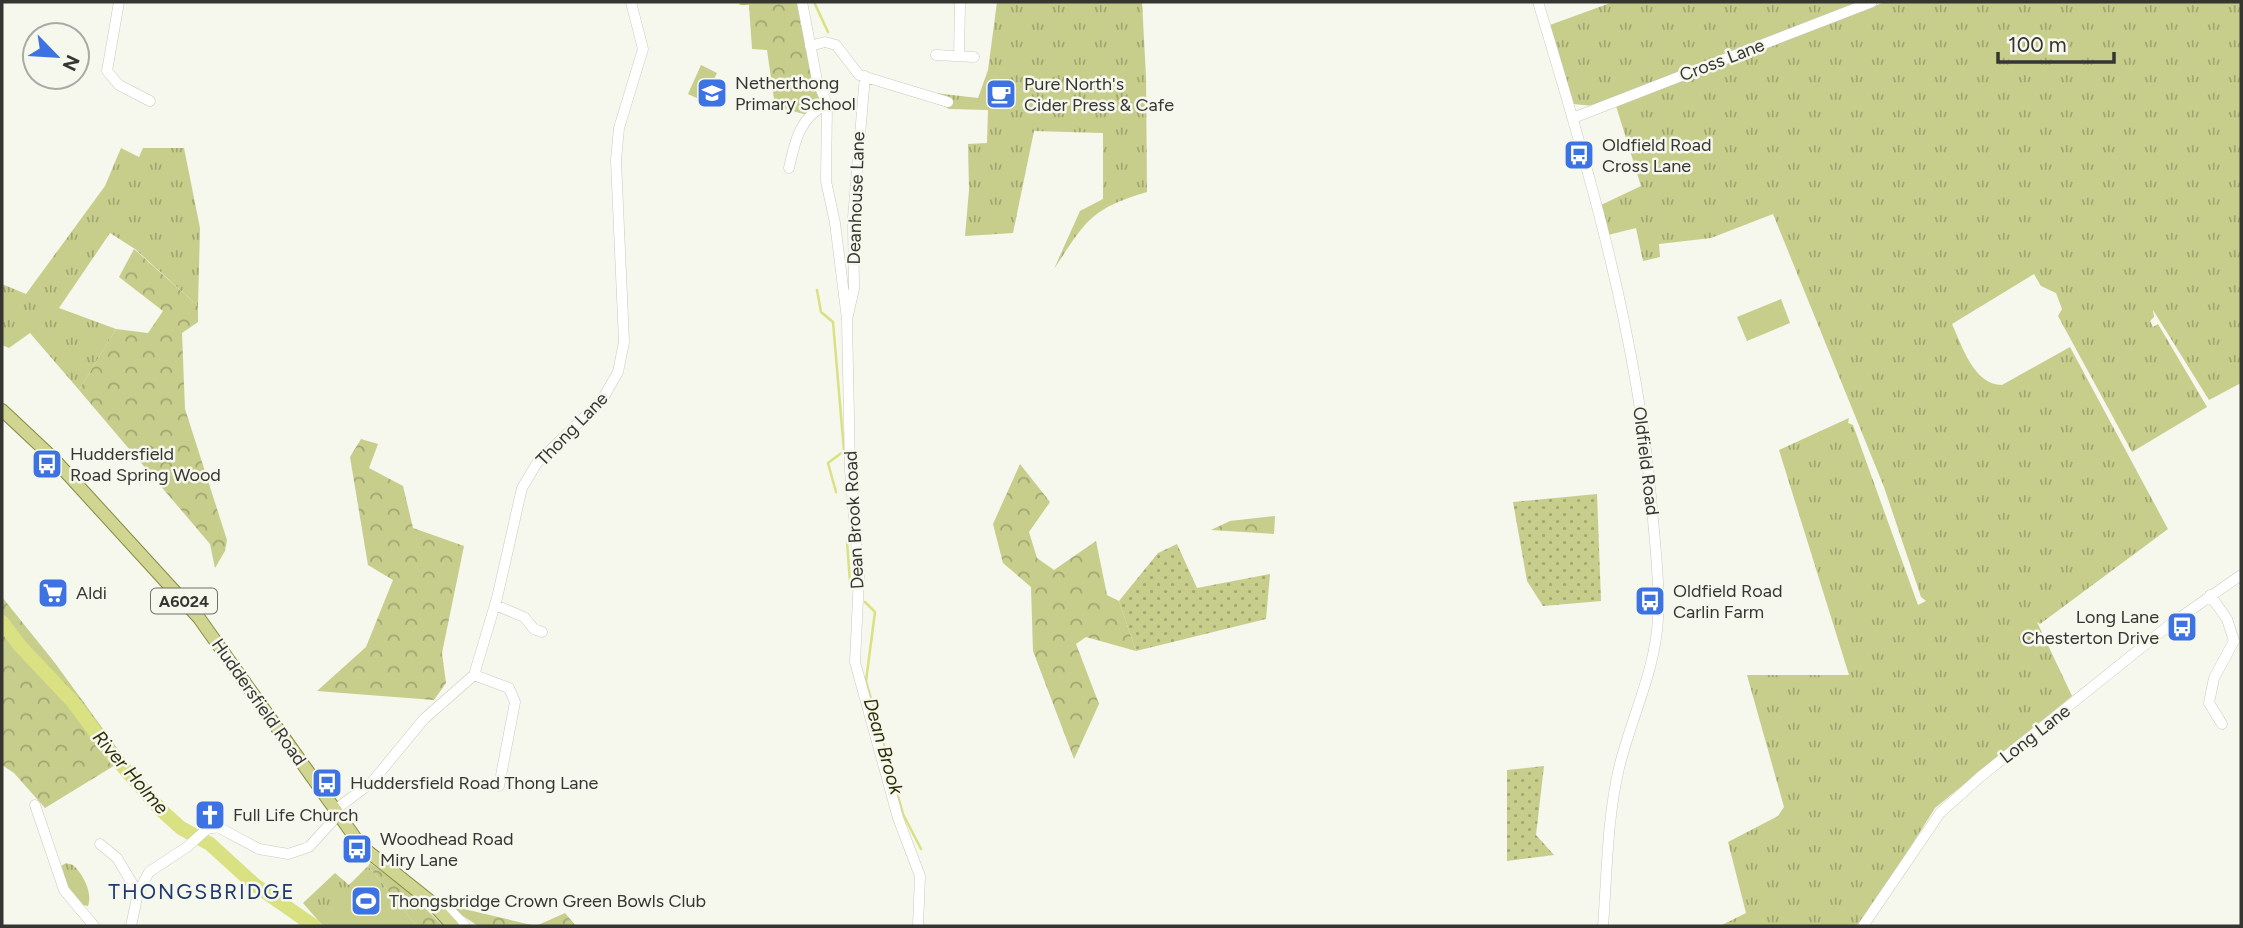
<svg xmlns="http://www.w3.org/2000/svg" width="2243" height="928" viewBox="0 0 2243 928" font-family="Figtree,sans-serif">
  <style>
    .grass { fill: url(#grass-tufts) }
    .forest { fill: url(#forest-crowns) }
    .garden { fill: url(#garden-dots) }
    .pitch { fill: #c7cd8b }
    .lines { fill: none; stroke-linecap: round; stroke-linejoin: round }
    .stream { stroke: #d9e183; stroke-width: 2.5 }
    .river { stroke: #d9e183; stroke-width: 14 }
    .minor-casing { stroke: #c9cac0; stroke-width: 11 }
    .major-casing { stroke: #868b40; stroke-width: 14 }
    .minor { stroke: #fff; stroke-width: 10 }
    .major { stroke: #d0d591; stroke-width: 12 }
    .labels { text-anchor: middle; stroke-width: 5; stroke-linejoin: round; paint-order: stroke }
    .shield { fill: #f6f7ed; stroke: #6f706a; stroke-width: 2 }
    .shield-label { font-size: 16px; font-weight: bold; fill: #353632 }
    .street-label { font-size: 18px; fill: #353632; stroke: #f6f7ed }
    .poi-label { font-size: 18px; fill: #353632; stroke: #f6f7ed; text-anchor: start }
    .water-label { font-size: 19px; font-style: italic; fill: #2c2f06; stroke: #f6f7ed }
    .quarter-label { font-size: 21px; letter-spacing: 2px; fill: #1f3970; stroke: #f6f7ed }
  </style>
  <defs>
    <pattern id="grass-tufts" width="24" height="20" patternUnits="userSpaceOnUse" patternTransform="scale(1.75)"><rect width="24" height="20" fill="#c7cd8b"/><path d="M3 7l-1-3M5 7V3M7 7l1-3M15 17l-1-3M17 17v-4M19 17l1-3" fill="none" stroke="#a2a772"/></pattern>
    <pattern id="forest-crowns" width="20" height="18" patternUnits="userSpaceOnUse" patternTransform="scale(1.75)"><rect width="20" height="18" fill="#c7cd8b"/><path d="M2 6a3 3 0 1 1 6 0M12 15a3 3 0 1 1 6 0" fill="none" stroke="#a2a772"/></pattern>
    <pattern id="garden-dots" width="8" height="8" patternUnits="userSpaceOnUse" patternTransform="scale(1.75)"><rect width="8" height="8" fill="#c7cd8b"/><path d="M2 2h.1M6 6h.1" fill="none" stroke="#a2a772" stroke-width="1.8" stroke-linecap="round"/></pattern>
  </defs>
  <rect width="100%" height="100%" fill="#f6f7ed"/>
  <path class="grass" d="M997,2H1142L1146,77L1147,192C1090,209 1086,221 1054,269L1080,211L1103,199V133L1034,131L1013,233L965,236L969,190L968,144L987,143L988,110L949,109L918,91L978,98L988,70Z
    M1613,2H1863L1594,106L1573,104L1550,25Z
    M1885,2H2241V383L2209,400L2153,310L2154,317L2150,321L2153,327L2158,324L2207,407L2132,452L2058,316L2062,309L2056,293L2041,286L2034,274L1952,324C1962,346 1974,385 2002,385L2070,347L2168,529L2040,624L2037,622L2072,696L1935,808L1870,911L1856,926H1720L1746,913L1728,842L1778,816L1784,807L1747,675H1849L1779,450L1849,418L1848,423L1853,425L1918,605L1926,601L1921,597L1884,487L1773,214L1711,238L1659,244L1660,257L1643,261L1636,228L1608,235L1601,205L1641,186L1616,106Z
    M121,148L139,157L143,148H184L200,228L198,306L135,249L110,233L59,308L116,329L79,390L30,333L9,348L2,345V284L26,294L105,186Z
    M66,863L73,865C83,874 93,893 88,906L83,905L69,891L61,866Z
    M368,866L417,926H323L303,903L335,873L349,885Z"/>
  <path class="forest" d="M741,2H808L800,24L814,41L823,100L807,115L775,106L767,50L752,49L749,5H739Z
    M134,249L198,306V322L182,333L185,409L227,540L225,551L215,568L210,544L79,390L116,329L148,333L163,311L119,277Z
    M361,439L378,444L369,468L403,486L413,528L464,546L442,653L446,683L434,700L317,691L366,647L393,580L368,565L350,457Z
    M1020,464L1050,502L1029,532L1037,558L1054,570L1096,541L1107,595L1119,601L1136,651L1086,637L1076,644L1099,704L1074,759L1033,651L1031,587L1003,563L993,524Z
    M1275,516L1274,534L1211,530L1230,521Z
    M2,597L55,663L125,759L45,808L14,773L2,765Z
    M370,863L407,890L443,926H417L368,866Z
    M447,905L536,926L565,913L576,926H478Z"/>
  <path class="garden" d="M1597,494L1601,601L1543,606L1527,581L1513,502Z
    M1177,544L1197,588L1270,574L1266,619L1136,651L1119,601L1158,553Z
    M1544,766L1536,835L1554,855L1507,861V770Z"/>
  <path class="pitch" d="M701,65L717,73L703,101L688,94Z
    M1781,299L1790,323L1747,341L1737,317Z
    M369,887L396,920L388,926H343L334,915Z"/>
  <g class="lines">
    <path class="stream" d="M814,2L828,32
      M817,290L821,312L833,322L844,451L828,463L836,492
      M847,541L850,582
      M865,602L875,612L866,681L903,814L921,849"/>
    <path class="river" d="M2,622L21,647L73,702L110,752L162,811L181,828L210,844L255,885L314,926"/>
    <g class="minor-casing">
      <path id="minor" d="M119,2L107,71L119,85L150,101
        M802,2L817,80L827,104L826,181L835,223L847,319L850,470L859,577L855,662L898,818L920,876L918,926
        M1538,2C1588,166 1638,336 1652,508C1655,545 1660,583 1658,619C1655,672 1631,718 1619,768C1607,819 1607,874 1603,926
        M810,46L825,42L836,45L859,75L948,102
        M936,55L974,57
        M959,56L960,2
        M1573,118L1872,2
        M789,168C795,140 800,117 827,104
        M848,315L854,289L853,218L865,76
        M2210,595L2227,619L2234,641L2214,678L2209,703L2222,724
        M495,605L524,617L534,629L542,632
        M474,675L509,688L515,702L499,786
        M35,805L64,890L94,926
        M335,810L372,782L424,719L474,675L497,598L522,488L537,463L602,400L618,372L624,342L616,160L619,128L643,49L631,2
        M100,844L117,858L138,893
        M430,901L444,904L465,926
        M131,926L138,893L149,872L187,847L207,829L218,827L259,849L288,854L309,847L338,815
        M1863,926L1940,813L1980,777L2172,623L2241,575"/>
    </g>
    <g class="major-casing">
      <path id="major" d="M2,410L52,457L199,618L361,846L430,901L453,926"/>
    </g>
    <use href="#minor" class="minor"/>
    <use href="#major" class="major"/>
  </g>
  <defs>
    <g id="school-square" transform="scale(1.575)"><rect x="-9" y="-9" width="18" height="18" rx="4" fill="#3d72e2" stroke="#f6f7ed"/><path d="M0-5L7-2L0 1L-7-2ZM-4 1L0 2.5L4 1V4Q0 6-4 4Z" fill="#fff"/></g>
    <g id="cafe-square" transform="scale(1.575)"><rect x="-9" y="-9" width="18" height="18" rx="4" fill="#3d72e2" stroke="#f6f7ed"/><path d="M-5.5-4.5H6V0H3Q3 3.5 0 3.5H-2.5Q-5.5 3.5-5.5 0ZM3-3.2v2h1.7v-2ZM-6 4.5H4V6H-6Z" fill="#fff"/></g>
    <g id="bus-square" transform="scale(1.575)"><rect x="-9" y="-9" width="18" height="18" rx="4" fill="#3d72e2" stroke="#f6f7ed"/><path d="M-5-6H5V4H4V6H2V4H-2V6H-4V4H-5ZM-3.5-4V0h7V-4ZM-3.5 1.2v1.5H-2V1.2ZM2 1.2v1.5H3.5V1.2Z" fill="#fff"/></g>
    <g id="supermarket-square" transform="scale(1.575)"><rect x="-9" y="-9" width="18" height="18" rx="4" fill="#3d72e2" stroke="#f6f7ed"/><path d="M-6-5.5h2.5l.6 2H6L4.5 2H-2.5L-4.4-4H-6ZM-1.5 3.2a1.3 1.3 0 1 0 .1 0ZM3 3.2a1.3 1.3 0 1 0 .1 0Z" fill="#fff"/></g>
    <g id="church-square" transform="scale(1.575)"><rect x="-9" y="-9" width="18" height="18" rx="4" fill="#3d72e2" stroke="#f6f7ed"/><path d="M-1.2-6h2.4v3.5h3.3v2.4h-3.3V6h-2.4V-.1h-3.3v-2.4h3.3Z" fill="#fff"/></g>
    <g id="stadium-square" transform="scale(1.575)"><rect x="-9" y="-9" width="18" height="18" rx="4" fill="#3d72e2" stroke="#f6f7ed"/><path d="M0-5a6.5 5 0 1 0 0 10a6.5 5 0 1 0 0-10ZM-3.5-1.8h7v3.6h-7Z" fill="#fff"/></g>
  </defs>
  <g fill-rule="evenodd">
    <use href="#school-square" x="712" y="93"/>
    <use href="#cafe-square" x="1001" y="94"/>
    <use href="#bus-square" x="1579" y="155"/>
    <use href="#bus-square" x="47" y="464"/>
    <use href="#supermarket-square" x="53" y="593"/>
    <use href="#bus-square" x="1650" y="601"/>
    <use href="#bus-square" x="2182" y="627"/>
    <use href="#bus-square" x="327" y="783"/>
    <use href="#church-square" x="210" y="815"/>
    <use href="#bus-square" x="357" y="849"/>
    <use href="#stadium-square" x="366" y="901"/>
  </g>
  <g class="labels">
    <rect class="shield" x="151" y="588.5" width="66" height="25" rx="5"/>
    <g class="shield-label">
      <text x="184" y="607">A6024</text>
    </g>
    <g class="street-label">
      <text transform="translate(1722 60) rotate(-21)" y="6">Cross Lane</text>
      <text transform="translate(856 198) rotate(-88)" y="6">Deanhouse Lane</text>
      <text transform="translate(572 429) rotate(-46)" y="6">Thong Lane</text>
      <text transform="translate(1646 461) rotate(83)" y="6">Oldfield Road</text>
      <text transform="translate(854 520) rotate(-93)" y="6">Dean Brook Road</text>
      <text transform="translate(259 702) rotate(55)" y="6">Huddersfield Road</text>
      <text transform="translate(2035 734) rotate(-38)" y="6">Long Lane</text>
    </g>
    <g class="poi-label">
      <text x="735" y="89">Netherthong<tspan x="735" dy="21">Primary School</tspan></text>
      <text x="1024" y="90">Pure North's<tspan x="1024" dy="21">Cider Press &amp; Cafe</tspan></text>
      <text x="1602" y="151">Oldfield Road<tspan x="1602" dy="21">Cross Lane</tspan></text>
      <text x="70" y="460">Huddersfield<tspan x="70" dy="21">Road Spring Wood</tspan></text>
      <text x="1673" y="597">Oldfield Road<tspan x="1673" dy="21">Carlin Farm</tspan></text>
      <text x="76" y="599">Aldi</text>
      <text x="2159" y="623" text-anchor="end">Long Lane<tspan x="2159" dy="21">Chesterton Drive</tspan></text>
      <text x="350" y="789">Huddersfield Road Thong Lane</text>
      <text x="233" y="821">Full Life Church</text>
      <text x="380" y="845">Woodhead Road<tspan x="380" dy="21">Miry Lane</tspan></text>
      <text x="389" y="907">Thongsbridge Crown Green Bowls Club</text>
    </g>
    <g class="water-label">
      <text transform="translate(884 746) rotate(74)" y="7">Dean Brook</text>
      <text transform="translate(131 772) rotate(49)" y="7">River Holme</text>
    </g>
    <g class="quarter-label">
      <text x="202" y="899">THONGSBRIDGE</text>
    </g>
  </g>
  <rect width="2243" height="928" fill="none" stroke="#353632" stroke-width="7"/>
  <g transform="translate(56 56) rotate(115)"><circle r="33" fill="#f6f7ed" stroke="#a9aaa2" stroke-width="2"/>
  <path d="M0-5L12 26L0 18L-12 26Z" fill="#3d72e2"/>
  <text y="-10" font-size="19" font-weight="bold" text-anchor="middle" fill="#353632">N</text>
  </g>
  <path d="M1998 52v10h116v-10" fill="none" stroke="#353632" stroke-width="3.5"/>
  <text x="2008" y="52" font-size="21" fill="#353632" stroke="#f6f7ed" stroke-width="5" paint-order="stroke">100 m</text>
</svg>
